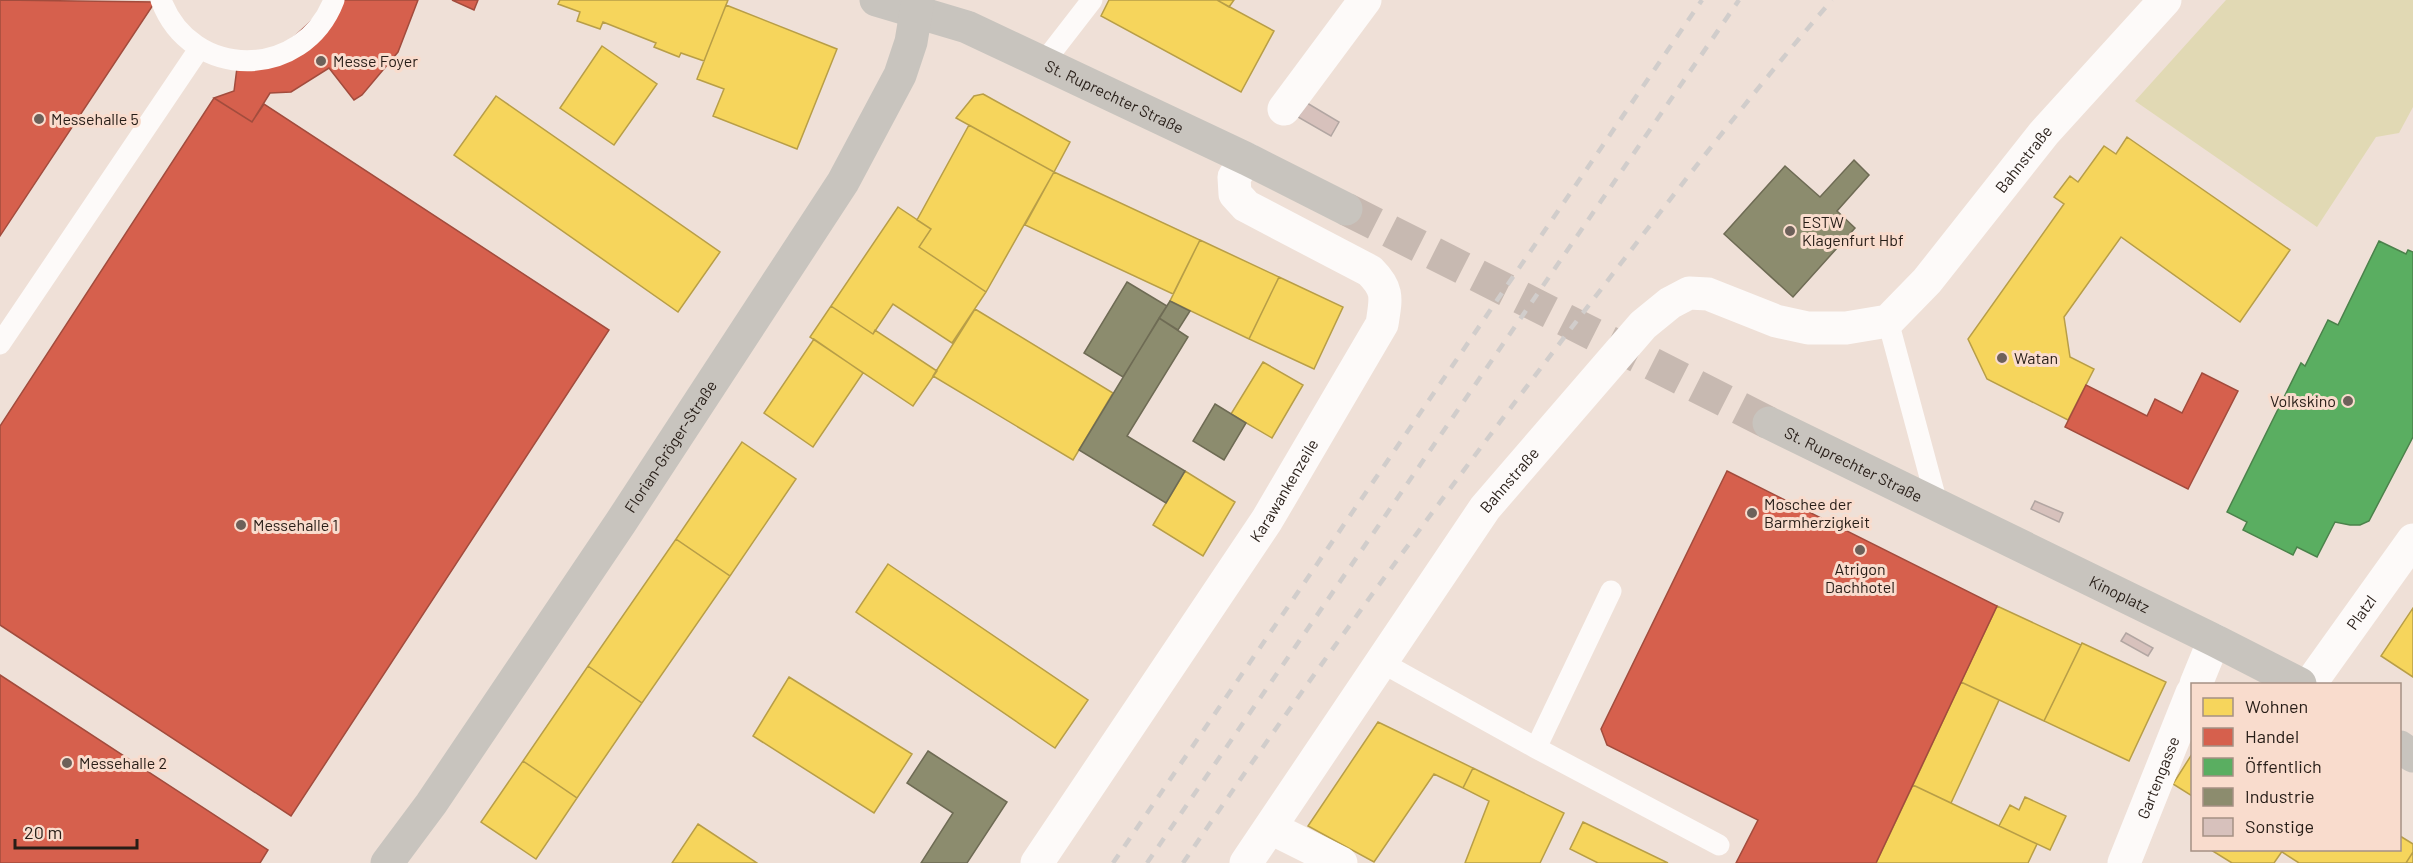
<svg xmlns="http://www.w3.org/2000/svg" width="2413" height="863" viewBox="0 0 2413 863" font-family="Barlow,sans-serif">
  <style>
    .green { fill: #e1d9b4 }
    .homes { fill: #f6d55c; stroke: #b89e47; stroke-width: 1.5 }
    .shops { fill: #d6604d; stroke: #a24c3d; stroke-width: 1.5 }
    .public { fill: #5aae61; stroke: #4b824b; stroke-width: 1.5 }
    .industry { fill: #8c8c6e; stroke: #6e6b54; stroke-width: 1.5 }
    .building { fill: #d7c1bc; stroke: #b2a6a2; stroke-width: 1.5 }
    .lines { fill: none; stroke-linecap: round; stroke-linejoin: round }
    .secondary-tunnel { stroke: #c7b9b1; stroke-width: 33; stroke-dasharray: 33 16; stroke-linecap: butt }
    .lane { stroke: #fdfaf9; stroke-width: 21 }
    .street { stroke: #fdfaf9; stroke-width: 33 }
    .secondary { stroke: #c8c4be; stroke-width: 33 }
    .rail { stroke: #d1cdcb; stroke-width: 4.5; stroke-dasharray: 10 10; stroke-linecap: butt }
    .poi-dot { fill: #6d615a; stroke: #f9dccd; stroke-width: 2 }
    .labels { text-anchor: middle; stroke-width: 6; stroke-linejoin: round; paint-order: stroke }
    .poi-label { font-size: 16px; fill: #271d17; stroke: #f9dccd; text-anchor: start }
    .street-label { font-size: 16px; fill: #271d17; stroke: #f9dccd }
  </style>
  <rect width="100%" height="100%" fill="#efe0d7"/>
  <path class="green" d="M2226,0H2413V107L2399,133L2376,137L2317,227L2135,101Z"/>
  <path class="homes" d="M560,0H728L704,61L681,53L679,57L654,47L656,43L603,22L600,29L577,21L580,12L558,4Z
    M1109,0H1217L1274,31L1241,92L1101,16Z
    M1217,0H1234L1229,7Z
    M726,5L837,49L797,149L713,116L724,89L697,79Z
    M602,46L657,84L614,145L560,108Z
    M983,94L1070,142L1054,172L956,118L974,96Z
    M496,96L720,252L678,312L454,155Z
    M969,125L1054,172L986,292L919,247L931,229L917,220Z
    M2127,137L2290,250L2240,322L2121,237L2064,317L2070,357L2094,369L2068,420L1987,379L1968,339L2064,204L2054,197L2070,176L2078,182L2104,146L2116,154Z
    M1054,172L1200,240L1173,294L1025,225Z
    M898,207L931,229L919,247L986,292L952,343L893,304L873,334L831,306Z
    M1200,240L1279,277L1249,339L1170,301Z
    M1279,277L1343,307L1314,369L1249,339Z
    M831,306L873,334L875,330L937,371L913,406L810,337Z
    M975,309L1113,393L1073,460L933,376Z
    M814,339L863,373L813,447L764,413Z
    M1263,362L1303,385L1272,438L1231,414Z
    M742,442L796,479L730,576L676,539Z
    M1185,471L1235,502L1203,556L1153,525Z
    M676,539L730,576L642,703L588,666Z
    M888,564L1088,700L1055,748L856,612Z
    M1997,606L2081,645L2044,721L1961,682Z
    M2413,608V677L2381,656Z
    M2082,643L2166,682L2129,761L2044,721Z
    M588,666L642,703L577,798L523,761Z
    M789,677L912,754L874,813L753,736Z
    M1961,682L1999,700L1951,803L1913,785Z
    M1378,722L1473,768L1463,788L1434,774L1374,862L1308,826Z
    M2192,754V796L2173,784Z
    M523,761L577,798L536,859L481,822Z
    M1473,768L1564,813L1540,863H1465L1489,801L1463,788Z
    M1913,785L2037,844L2028,863H1876Z
    M2025,797L2066,816L2050,850L1999,826L2010,805L2019,810Z
    M1583,822L1668,863H1598L1570,849Z
    M698,824L757,863H672Z
    M2400,836L2413,844V852L2406,863H2299L2282,852L2283,850H2400Z
    M2211,850H2283L2274,863H2232Z
    M2413,852V863H2406Z"/>
  <path class="shops" d="M0,0L155,2L0,236Z
    M334,0H418L398,52L362,95L354,100L329,68L291,92L270,93L252,122L214,98L234,91L238,60L271,58Z
    M452,0H478L474,10Z
    M214,98L252,122L264,104L609,330L291,816L0,625V426Z
    M2202,373L2238,391L2188,489L2065,427L2086,385L2147,416L2155,399L2182,413Z
    M1727,471L1997,606L1876,863H1736L1758,820L1607,745L1601,729Z
    M0,675L268,850L260,863H0Z"/>
  <path class="public" d="M2379,241L2406,254L2408,250L2413,252V437L2369,521L2360,525H2350L2335,522L2317,557L2297,547L2293,555L2243,530L2247,522L2227,512L2301,363L2305,366L2328,320L2338,325Z"/>
  <path class="industry" d="M1854,160L1869,175L1837,211L1855,228L1793,297L1724,234L1785,166L1820,197Z
    M1127,282L1167,306L1123,377L1084,353Z
    M1170,301L1190,311L1178,330L1159,318Z
    M1159,318L1188,337L1127,436L1185,471L1166,503L1079,450Z
    M1215,404L1246,423L1224,460L1193,441Z
    M928,751L1007,802L967,863H921L953,813L907,783Z"/>
  <path class="building" d="M1307,103L1339,122L1331,136L1298,117Z
    M2035,501L2063,513L2059,522L2031,509Z
    M2126,633L2153,648L2148,656L2121,641Z"/>
  <g class="lines">
    <path class="secondary-tunnel" d="M1346,209L1769,423"/>
    <path class="lane" d="M161,0C191,81 303,81 334,0
      M1044,62L1092,0
      M1888,321L1938,507
      M0,344L199,49
      M1381,662L1536,748L1719,845
      M1536,748L1611,591"/>
    <g class="street">
      <path d="M1284,109L1365,0"/>
      <path d="M2196,684L2214,640"/>
      <path id="s1" d="M2310,684L2413,540"/>
      <path d="M1271,828L1341,863"/>
      <path id="s2" d="M1037,863L1267,520L1382,324C1386,298 1389,290 1370,271L1246,206L1235,194L1234,177L1247,159"/>
      <path id="s3" d="M1246,863L1485,508L1643,325L1670,303L1689,293L1708,294L1776,321L1808,328H1846L1888,321L1927,281L2044,133L2165,0"/>
      <path id="s4" d="M2124,863L2192,693"/>
    </g>
    <g class="secondary">
      <path id="s5" d="M876,0L967,27L1247,159L1346,209"/>
      <path id="s6" d="M1769,423L2214,640L2300,684"/>
      <path d="M2400,747L2413,756"/>
      <path id="s7" d="M387,863L431,804L621,522L843,182L900,75L911,42L918,0"/>
    </g>
    <path class="rail" d="M1113,863L1702,0
      M1147,863L1739,0
      M1183,863C1309,677 1442,497 1579,318C1661,211 1743,103 1832,0"/>
  </g>
  <g class="poi-dot">
    <circle cx="321" cy="61" r="6"/>
    <circle cx="39" cy="119" r="6"/>
    <circle cx="1790" cy="231" r="6"/>
    <circle cx="2002" cy="358" r="6"/>
    <circle cx="2348" cy="401" r="6"/>
    <circle cx="1752" cy="513" r="6"/>
    <circle cx="241" cy="525" r="6"/>
    <circle cx="1860" cy="550" r="6"/>
    <circle cx="67" cy="763" r="6"/>
  </g>
  <g class="labels">
    <g class="poi-label">
      <text x="333" y="67">Messe Foyer</text>
      <text x="51" y="125">Messehalle 5</text>
      <text x="1802" y="228">ESTW<tspan x="1802" dy="18">Klagenfurt Hbf</tspan></text>
      <text x="2014" y="364">Watan</text>
      <text x="2336" y="407" text-anchor="end">Volkskino</text>
      <text x="1764" y="510">Moschee der<tspan x="1764" dy="18">Barmherzigkeit</tspan></text>
      <text x="253" y="531">Messehalle 1</text>
      <text x="1860" y="575" text-anchor="middle">Atrigon<tspan x="1860" dy="18">Dachhotel</tspan></text>
      <text x="79" y="769">Messehalle 2</text>
    </g>
    <g class="street-label">
      <text dy="6" stroke="none"><textPath href="#s5" startOffset="258">St. Ruprechter Straße</textPath></text>
      <text dy="6" stroke="none"><textPath href="#s3" startOffset="1143">Bahnstraße</textPath></text>
      <text dy="6" stroke="none"><textPath href="#s7" startOffset="504">Florian-Gröger-Straße</textPath></text>
      <text dy="6" stroke="none"><textPath href="#s6" startOffset="94">St. Ruprechter Straße</textPath></text>
      <text dy="6" stroke="none"><textPath href="#s3" startOffset="465">Bahnstraße</textPath></text>
      <text dy="6" stroke="none"><textPath href="#s2" startOffset="447">Karawankenzeile</textPath></text>
      <text dy="6" stroke="none"><textPath href="#s6" startOffset="390">Kinoplatz</textPath></text>
      <text dy="6" stroke="none"><textPath href="#s1" startOffset="88">Platzl</textPath></text>
      <text dy="6" stroke="none"><textPath href="#s4" startOffset="92">Gartengasse</textPath></text>
    </g>
  </g>
  <rect x="2191" y="683" width="210" height="168" fill="#f9dccd" stroke="#a59084" stroke-width="1.5"/>
  <rect x="2203" y="698" width="30" height="18" fill="#f6d55c" stroke="#a59084" stroke-width="1.5"/>
  <text x="2245" y="713" font-size="18" fill="#271d17">Wohnen</text>
  <rect x="2203" y="728" width="30" height="18" fill="#d6604d" stroke="#a59084" stroke-width="1.5"/>
  <text x="2245" y="743" font-size="18" fill="#271d17">Handel</text>
  <rect x="2203" y="758" width="30" height="18" fill="#5aae61" stroke="#a59084" stroke-width="1.5"/>
  <text x="2245" y="773" font-size="18" fill="#271d17">Öffentlich</text>
  <rect x="2203" y="788" width="30" height="18" fill="#8c8c6e" stroke="#a59084" stroke-width="1.5"/>
  <text x="2245" y="803" font-size="18" fill="#271d17">Industrie</text>
  <rect x="2203" y="818" width="30" height="18" fill="#d7c1bc" stroke="#a59084" stroke-width="1.5"/>
  <text x="2245" y="833" font-size="18" fill="#271d17">Sonstige</text>
  <path d="M15 839v9h122v-9" fill="none" stroke="#271d17" stroke-width="3"/>
  <text x="24" y="839" font-size="18" fill="#271d17" stroke="#f9dccd" stroke-width="4.5" paint-order="stroke">20 m</text>
</svg>
